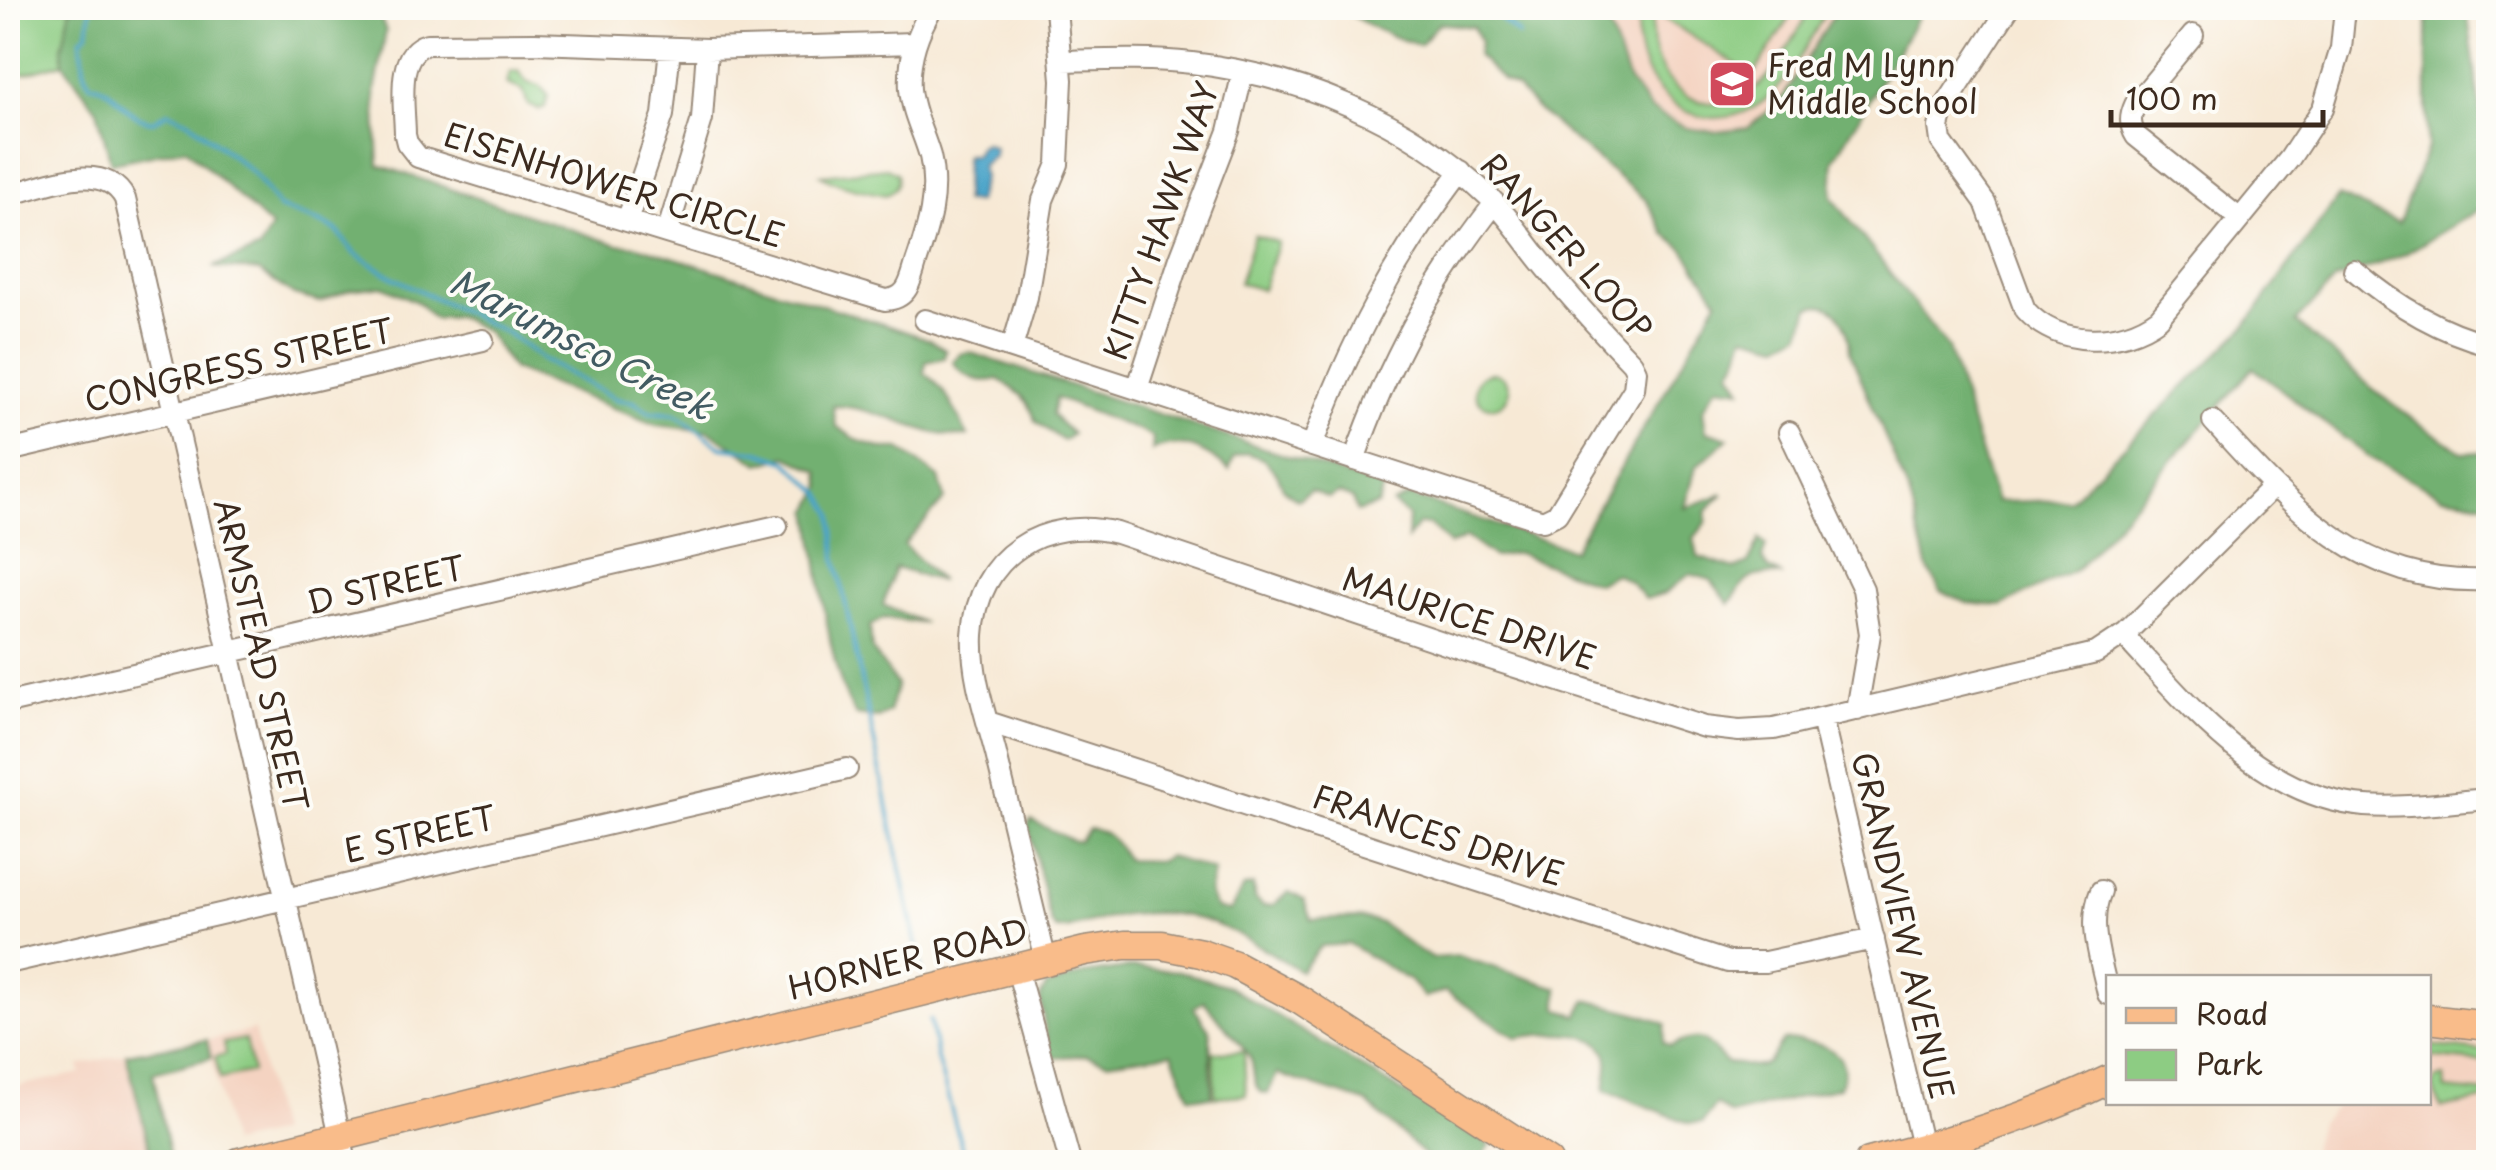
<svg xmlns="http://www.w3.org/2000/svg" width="2496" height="1170" viewBox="0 0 2496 1170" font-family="'Playpen Sans',sans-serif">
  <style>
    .built { fill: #f4d3c1 }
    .green { fill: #8dcc83; stroke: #647b50; stroke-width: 2.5 }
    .forest { fill: #72b071; stroke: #566d48; stroke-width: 2.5 }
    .water { fill: #4ca4c9; stroke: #446774; stroke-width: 2.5 }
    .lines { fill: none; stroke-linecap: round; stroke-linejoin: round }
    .stream { stroke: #4ca4c9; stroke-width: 4 }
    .minor-casing { stroke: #998a7a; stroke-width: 24 }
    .major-casing { stroke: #998a7a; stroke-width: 31 }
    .minor { stroke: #fff; stroke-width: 20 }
    .major { stroke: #f9bc8a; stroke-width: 28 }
    .labels { text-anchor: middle; stroke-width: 8; stroke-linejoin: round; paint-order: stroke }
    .poi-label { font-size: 32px; fill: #3b2a1e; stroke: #fdfcf7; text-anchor: start }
    .street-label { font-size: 32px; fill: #3b2a1e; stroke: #fdfcf7 }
    .water-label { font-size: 35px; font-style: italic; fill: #425b62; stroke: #fdfcf7 }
  </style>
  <rect width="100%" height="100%" fill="#fdfcf7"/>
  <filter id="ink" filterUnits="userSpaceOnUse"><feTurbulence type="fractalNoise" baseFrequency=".01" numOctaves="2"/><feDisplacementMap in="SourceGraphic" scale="20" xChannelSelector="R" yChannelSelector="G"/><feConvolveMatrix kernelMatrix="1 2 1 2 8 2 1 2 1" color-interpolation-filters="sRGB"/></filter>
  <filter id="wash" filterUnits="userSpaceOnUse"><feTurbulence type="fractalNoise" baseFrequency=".0048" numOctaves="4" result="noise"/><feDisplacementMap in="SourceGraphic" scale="40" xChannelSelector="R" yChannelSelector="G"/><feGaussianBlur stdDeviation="2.25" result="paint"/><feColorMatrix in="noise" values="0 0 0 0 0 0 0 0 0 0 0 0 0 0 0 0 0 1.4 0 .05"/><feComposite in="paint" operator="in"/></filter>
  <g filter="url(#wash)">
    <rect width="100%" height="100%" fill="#f7e9d5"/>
    <path class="built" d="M1539,8H1923L1834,160L1634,163Z
      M254,1030L278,1133L231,1144L207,1040Z
      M2429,1038L2488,1045V1162H2309L2319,1122L2341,1103L2428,1102Z
      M126,1054L153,1162H8V1088L81,1073L79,1065Z"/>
    <path class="green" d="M8,8H71L62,48L63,63L8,78Z
      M1641,8H1656C1636,68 1696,132 1753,90C1779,71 1795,34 1812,8H1829C1808,40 1789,87 1755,107C1689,145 1621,77 1641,8Z
      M1672,8H1796L1753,75L1665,19Z
      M518,71L528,83L540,86L548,95L545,107L539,110L528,105L523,90L507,84L510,72Z
      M887,168L897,173C899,184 896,190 886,195C864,191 838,186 821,175Z
      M1254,235L1278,242L1262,290L1239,283Z
      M1475 390a17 17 0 1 1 34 0a17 17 0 1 1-34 0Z
      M245,1039L252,1072L220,1079L215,1057L226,1054L224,1043Z
      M2429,1045L2488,1052V1063L2429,1057Z
      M1244,1051L1246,1095L1215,1097L1213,1052Z
      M2444,1077L2445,1089L2488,1093V1099L2441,1108L2433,1088L2435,1079Z"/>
    <path class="forest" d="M71,8H376L386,31L375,92L379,165L615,244L638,246L898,329L930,340L946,350L944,358L926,362L924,373C948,389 954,411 968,436C924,440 880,406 833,406L836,426L859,441L883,449H900L939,478L945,499L904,545L940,581L895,568L883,605L924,623L884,618L870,626L872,649L897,685L889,712L878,718L856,715C828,676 819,562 810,511L822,487L819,471L787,456L760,464L709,431L656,425L512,369L486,331L456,316L434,319L419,303L382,286L349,290L320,302L294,295L258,271L213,267L260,249L271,227L186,148L111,163L97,110L63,63L62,48Z
      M1341,8H1602L1629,82L1651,110L1687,128L1715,132L1748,128L1782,99L1838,8H1923L1834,160L1832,197L1948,348L1996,502L2070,500L2244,328L2339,196L2399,223L2427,148V8H2467L2488,169V204L2405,254L2335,280L2296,322L2380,395L2423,426L2463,452L2488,453V503L2442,496L2372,459L2253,368L2077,569L2001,606L1967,603L1940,591L1927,566L1910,497L1850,352C1849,328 1840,298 1809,307L1801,333L1780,344L1745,335L1737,361L1731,371L1742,389L1717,386L1703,410L1706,431L1729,438L1696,467L1685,508L1723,494L1707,510L1706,523L1694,538L1698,557L1735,569L1748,563L1760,539L1766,545L1762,559L1769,569L1783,576C1749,571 1747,579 1729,604L1711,580L1690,574L1665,593L1645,599L1630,582L1615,574L1597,583L1517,553L1494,557L1466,537L1450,545L1430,525L1419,524L1407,539L1408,516L1393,504L1410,496L1573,550L1718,300L1684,249L1665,234L1646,200L1534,107L1517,88L1503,81L1477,55L1480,41L1473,27L1439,23L1419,45C1387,36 1367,26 1341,8Z
      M968,352L1383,487L1378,505L1357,512L1352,499L1339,493L1328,498L1310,490L1298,500L1284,490L1277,474L1263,459L1247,453L1234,457L1229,470C1206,451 1181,436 1152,451L1153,438L1142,432L1056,398L1052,415L1072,434L1063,441L1035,421C1029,397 1018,392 998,379C981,384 962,378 953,361L960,354Z
      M1031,820L1073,841H1079L1089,829C1112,831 1115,843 1127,860L1159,861L1168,856L1214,871C1209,887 1206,895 1217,909L1230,911L1244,887L1253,885L1255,899L1263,906L1273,905L1289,892L1304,900L1311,920L1360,918L1381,923L1420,952L1434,958L1459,956L1558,988V1008L1578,1016L1586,1000L1644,1015L1666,1024L1663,1042L1671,1046C1706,1030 1704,1042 1727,1063C1741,1062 1757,1072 1768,1062C1775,1055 1776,1048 1783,1041C1811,1038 1859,1050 1839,1087L1731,1115L1716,1104L1702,1123H1689L1605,1090C1606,1078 1612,1060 1604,1049C1590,1028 1538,1034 1517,1038L1445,991L1425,998L1410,981L1349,944L1321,946L1300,971C1210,914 1173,897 1067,929H1056L1051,923L1028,825Z
      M1134,967L1179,971L1228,986L1490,1145L1479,1162H1432L1366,1102L1277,1074L1268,1093L1260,1092C1250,1080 1257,1065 1247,1053C1235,1035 1217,1019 1204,1001L1194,1008L1210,1031L1212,1097L1190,1096L1172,1053L1107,1062L1086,1055L1050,1058L1040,998L1046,986L1084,974Z
      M207,1040L211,1058L153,1073L170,1158L153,1162L126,1054Z"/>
    <path class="water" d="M985,143L994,147V155L981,166L983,177L977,202H964L965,155H975L979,146Z"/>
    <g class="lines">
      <path class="stream" d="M91,8L88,32L81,39L84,69L90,84C120,87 120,117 153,121L168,112L189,121L252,172L279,208L327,225L338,232L354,253L394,278L509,334L543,360L616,399L634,402L650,412L676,414L721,447L759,452L786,461L821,493L833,514L836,558L922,971
        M1482,8L1499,17L1519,35
        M930,1020L937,1059L966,1162"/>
    </g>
  </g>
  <g filter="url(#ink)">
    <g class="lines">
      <g class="minor-casing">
        <path id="minor" d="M2009,8L1944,108L1939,127L1941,141L1985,202L2025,310C2059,348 2122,346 2159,318L2290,158L2323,108L2341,48L2345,8
          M2193,35L2135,105C2130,116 2129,124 2136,136L2240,219
          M915,43L707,49L535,43L427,44C394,53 405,107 405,135L407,143L418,157L885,300C908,299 910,282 916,263C928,228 939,194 930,156C924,134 912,113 910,89C908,59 917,33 932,8
          M8,195C42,187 104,158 125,199L346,1162
          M627,221L663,115L670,48
          M667,233L702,119L707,49
          M2354,270C2394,304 2437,331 2488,344
          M925,320L1543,521L1557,514L1634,389L1636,371L1632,363C1600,330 1569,296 1540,260C1523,239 1508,215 1487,195C1410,121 1297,75 1192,63C1149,58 1105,60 1062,61
          M1012,348L1027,297L1043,200L1058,164L1062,80L1056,8
          M1137,389L1180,258L1229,131L1243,72
          M2213,421C2292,508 2361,586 2488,580
          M1789,432L1863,589L1870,634L1857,710
          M1312,446C1350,342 1394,260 1461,171
          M8,451L483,340
          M1354,460C1390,359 1429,288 1495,203
          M2123,635C2190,706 2260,797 2365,806C2405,809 2448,802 2488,799
          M8,703L777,526
          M1822,718L1922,1147
          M988,722L1728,962H1765L1874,939
          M2101,891C2087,924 2101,960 2108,994
          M1046,961C1029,892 1012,823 996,754C986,716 971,674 973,635C977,556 1044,515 1117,533L1481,656L1704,727L1739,731L1774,729L2096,653L2126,633L2273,487
          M8,963L847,769
          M1017,969L1070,1162"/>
      </g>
      <g class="major-casing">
        <path id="major" d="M2428,1019L2488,1026
          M239,1162L1085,951L1125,945H1162L1201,953L1235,965L1300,1000L1548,1162
          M1869,1162C1951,1141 2032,1117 2108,1080"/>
      </g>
      <use href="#minor" class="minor"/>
      <use href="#major" class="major"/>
    </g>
  </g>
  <defs>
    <g id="school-square" transform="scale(2.5)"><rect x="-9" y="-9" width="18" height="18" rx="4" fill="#d1495b" stroke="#fdfcf7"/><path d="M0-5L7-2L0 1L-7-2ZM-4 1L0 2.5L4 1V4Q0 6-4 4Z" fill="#fff"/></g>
  </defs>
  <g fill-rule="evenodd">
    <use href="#school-square" x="1732" y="84"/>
  </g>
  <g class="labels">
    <g class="poi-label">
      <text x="1767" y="77">Fred M Lynn<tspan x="1767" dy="37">Middle School</tspan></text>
    </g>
    <g class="street-label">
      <text transform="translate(614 186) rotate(17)" y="11">EISENHOWER CIRCLE</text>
      <text transform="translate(1162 221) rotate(-71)" y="11">KITTY HAWK WAY</text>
      <text transform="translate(1566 247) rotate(48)" y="11">RANGER LOOP</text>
      <text transform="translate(239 366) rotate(-13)" y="11">CONGRESS STREET</text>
      <text transform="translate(386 586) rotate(-13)" y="11">D STREET</text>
      <text transform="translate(1469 619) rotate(18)" y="11">MAURICE DRIVE</text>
      <text transform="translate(260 655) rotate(77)" y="11">ARMSTEAD STREET</text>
      <text transform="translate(420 835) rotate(-13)" y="11">E STREET</text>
      <text transform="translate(1438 836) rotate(18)" y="11">FRANCES DRIVE</text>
      <text transform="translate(1902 926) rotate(77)" y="11">GRANDVIEW AVENUE</text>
      <text transform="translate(908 960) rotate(-14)" y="11">HORNER ROAD</text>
    </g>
    <g class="water-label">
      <text transform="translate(581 345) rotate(27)" y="12">Marumsco Creek</text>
    </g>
  </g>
  <rect width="2496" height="1170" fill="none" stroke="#fdfcf7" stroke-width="40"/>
  <rect x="2106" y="975" width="325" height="130" fill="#fdfcf7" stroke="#afa8a0" stroke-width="2.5"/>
  <rect x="2126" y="1008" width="50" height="15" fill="#f9bc8a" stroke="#afa8a0" stroke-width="2.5"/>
  <text x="2196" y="1025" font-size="30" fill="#3b2a1e">Road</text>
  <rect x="2126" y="1050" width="50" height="30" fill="#8dcc83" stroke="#afa8a0" stroke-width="2.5"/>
  <text x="2196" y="1075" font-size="30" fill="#3b2a1e">Park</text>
  <path d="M2111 110v15h212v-15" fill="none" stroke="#3b2a1e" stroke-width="5"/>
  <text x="2126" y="110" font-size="30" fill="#3b2a1e" stroke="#fdfcf7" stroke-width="8" paint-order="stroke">100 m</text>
</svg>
